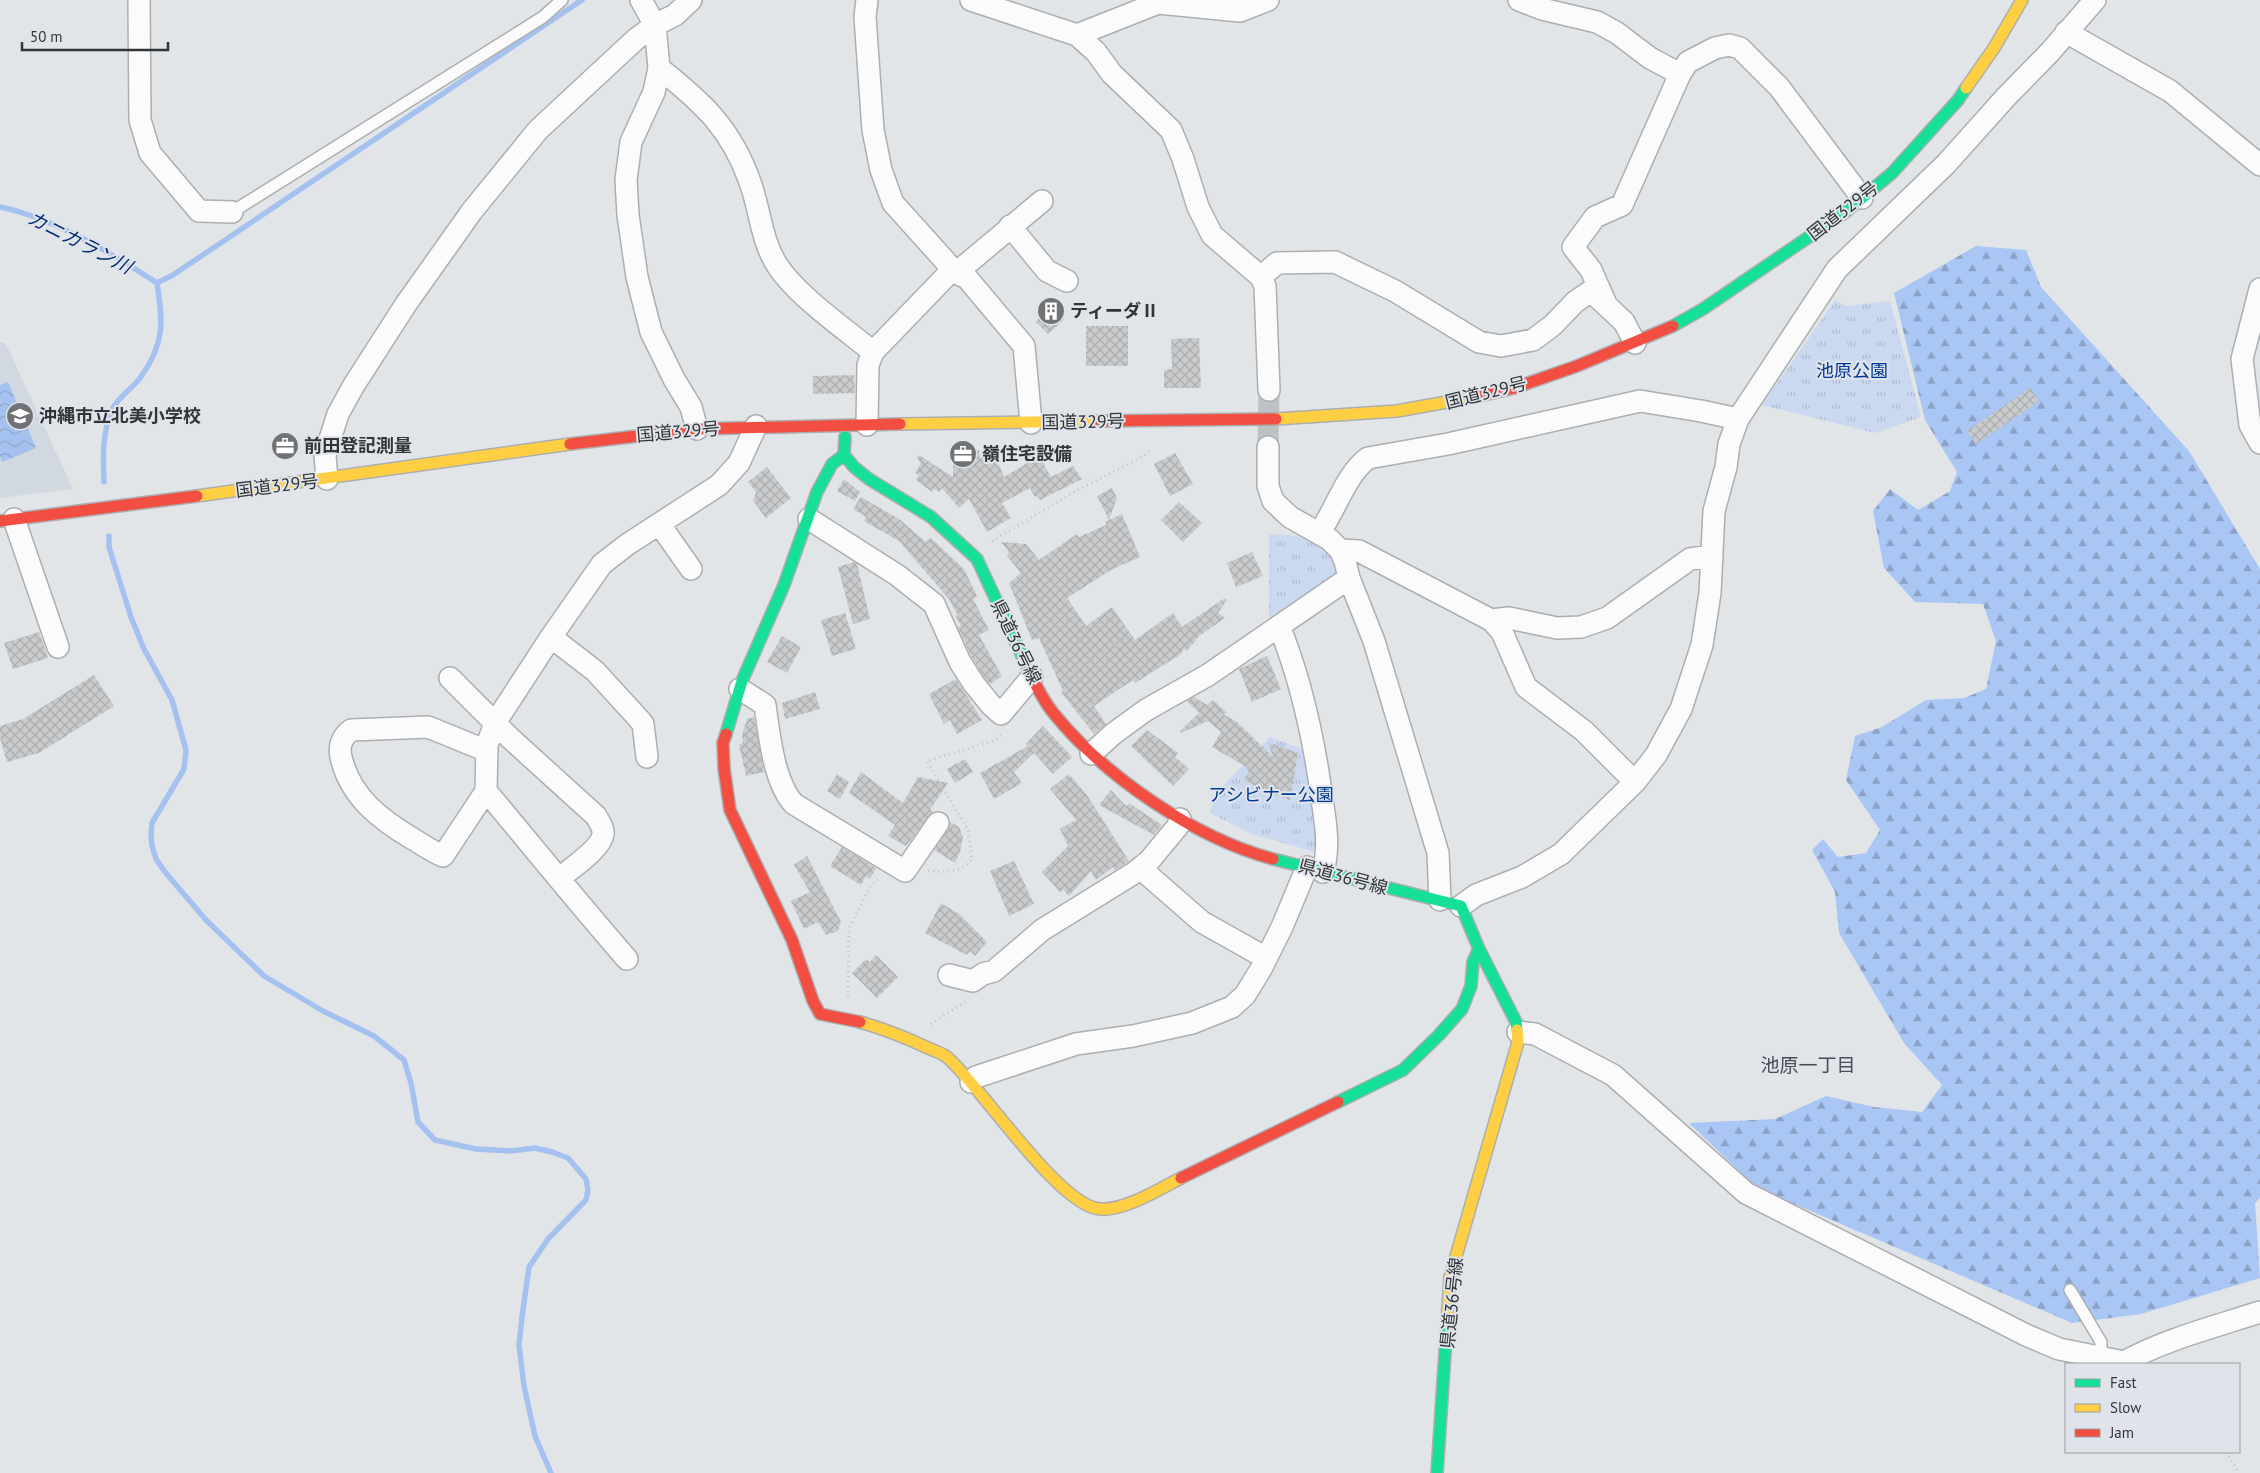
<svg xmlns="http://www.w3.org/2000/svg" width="2260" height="1473" viewBox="0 0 2260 1473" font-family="'PT Sans','Noto Sans JP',sans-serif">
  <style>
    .built { fill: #d2d8e0 }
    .forest { fill: url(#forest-firs) }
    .park { fill: url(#park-tufts) }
    .water { fill: url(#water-waves) }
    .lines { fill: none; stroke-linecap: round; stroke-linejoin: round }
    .stream { stroke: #a5c1ef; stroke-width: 5.5 }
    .building { fill: url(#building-cross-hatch) }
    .street-tunnel { stroke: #bfc2c5; stroke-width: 21; stroke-dasharray: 21 11; stroke-linecap: butt }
    .lane-casing { stroke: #acaeb0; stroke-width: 14 }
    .street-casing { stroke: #acaeb0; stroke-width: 24 }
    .fast-casing { stroke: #acaeb0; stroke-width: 14 }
    .slow-casing { stroke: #acaeb0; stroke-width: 14 }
    .jam-casing { stroke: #acaeb0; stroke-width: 14 }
    .path { stroke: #c3c4c6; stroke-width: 3; stroke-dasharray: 1 4; stroke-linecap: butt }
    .lane { stroke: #fbfbfc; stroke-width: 11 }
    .street { stroke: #fbfbfc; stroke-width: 21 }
    .fast { stroke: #16e098; stroke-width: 11 }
    .slow { stroke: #ffcf43; stroke-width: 11 }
    .jam { stroke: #f24e42; stroke-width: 11 }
    .labels { text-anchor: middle; stroke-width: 4; stroke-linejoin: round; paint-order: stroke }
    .street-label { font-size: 18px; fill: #323437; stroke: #dfe4eb }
    .poi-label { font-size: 18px; font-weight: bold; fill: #323437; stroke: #dfe4eb; text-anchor: start }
    .park-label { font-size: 18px; fill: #003993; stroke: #dfe4eb }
    .water-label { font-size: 19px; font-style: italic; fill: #01296e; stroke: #dfe4eb }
    .neighbourhood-label { font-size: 19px; fill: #4a4d53; stroke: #dfe4eb }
  </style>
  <defs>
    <pattern id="forest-firs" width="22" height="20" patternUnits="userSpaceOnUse" patternTransform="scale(1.25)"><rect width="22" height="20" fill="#aac6f4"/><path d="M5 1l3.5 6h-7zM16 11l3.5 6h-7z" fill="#8ba2c6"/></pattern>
    <pattern id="park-tufts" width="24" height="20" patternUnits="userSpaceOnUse" patternTransform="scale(1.25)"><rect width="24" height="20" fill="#cbd9f0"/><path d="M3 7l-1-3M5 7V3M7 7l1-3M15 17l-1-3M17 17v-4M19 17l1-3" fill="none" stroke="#afbbce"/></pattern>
    <pattern id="water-waves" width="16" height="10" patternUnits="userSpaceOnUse" patternTransform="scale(1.25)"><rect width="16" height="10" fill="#a5c1ef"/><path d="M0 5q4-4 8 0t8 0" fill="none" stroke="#8ea6ce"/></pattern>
    <pattern id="building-cross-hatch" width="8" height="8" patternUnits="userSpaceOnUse" patternTransform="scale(1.25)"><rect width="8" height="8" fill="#c8cacc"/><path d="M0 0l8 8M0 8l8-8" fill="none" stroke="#acaeb0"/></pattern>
  </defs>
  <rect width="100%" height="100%" fill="#e2e5e8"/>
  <path class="built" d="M0,342L6,344L73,489L0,498Z"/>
  <path class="forest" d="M1976,246L2026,250L2041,287L2189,451L2260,569V1198L2255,1203L2260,1278L2141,1314L2072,1323L1757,1188L1689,1123L1775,1119L1826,1096L1874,1107L1922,1112L1942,1085L1904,1043L1839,933L1835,892L1812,850L1823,839L1838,857L1866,853L1880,830L1846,780L1855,736L1882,727L1926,700L1964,698L1986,689L1996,641L1983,604L1915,602L1884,568L1873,511L1890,489L1918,510L1950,491L1957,472L1925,420L1894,293Z"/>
  <path class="park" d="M1835,300L1846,306L1890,301L1921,417L1875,433L1762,405Z
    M1280,534C1316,539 1321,540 1340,572L1269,625V535Z
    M1270,737L1308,751L1321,833L1318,853L1252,834L1210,813L1217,792Z"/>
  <path class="water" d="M8,382L36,448L2,462L0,456V385Z"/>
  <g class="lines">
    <path class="stream" d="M0,207C56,219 109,252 157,283
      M157,283L173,275L582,0
      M104,482C103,458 102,433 112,410C117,398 132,389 140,378C165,344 163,323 157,283
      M109,536V547L131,617L144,649L172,700L186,750L184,769L152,823L151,835L152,846L156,859L165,872L206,920L264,976L323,1011L374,1036L404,1060L411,1083L418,1122L435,1140L476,1149L511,1151L535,1148L552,1152L568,1158L586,1179L588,1190L586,1200L548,1239L529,1267L522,1317L519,1345L524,1386L535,1436L551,1473"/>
  </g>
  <path class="building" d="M1050,304L1065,319L1048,334L1036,322Z
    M1086,326H1128V366H1086Z
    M1199,338L1201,388H1164V370L1172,369L1171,339Z
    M854,375L855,393L813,394V376Z
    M2030,388L2039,401L1976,444L1967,431Z
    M953,450H979L980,458L994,453L1004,477L1039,456L1051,477L1073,466L1082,479L1040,500L1037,496L1035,497L1030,488L1002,503L1011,518L987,532L969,499L959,508L942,488L939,492L934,489L932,492L916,480L919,475L915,473L921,463L917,458L919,455L953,477Z
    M1175,453L1193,484L1170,496L1154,464Z
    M767,467L791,498L766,518L753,501L756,492L748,482Z
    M844,479L860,492L855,501L837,491Z
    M1112,488L1117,498L1109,520L1122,514L1140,557L1111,570L1067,598L1086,626L1112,607L1135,640L1173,613L1182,627L1225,598L1227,600L1218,613L1225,618L1199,636L1187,651L1184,649L1181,654L1135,683L1133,680L1094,706L1106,724L1094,734L1061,692L1063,691L1039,638L1032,640L1009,583L1021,573L1007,556L1009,552L1001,542L1026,544L1039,560L1077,534L1079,537L1106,525L1105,522L1109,520L1097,496Z
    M861,497L899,519L926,542L931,538L964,569L977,596L973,599L989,630L979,635L1002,676L990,684L984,677L971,656L958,627L961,626L956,617L957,614L949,599L899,541L864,521L866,517L853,509Z
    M1179,502L1202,523L1183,542L1161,520Z
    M1252,552L1263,576L1236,587L1227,563Z
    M854,562L857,564L870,619L853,624L838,567Z
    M845,613L856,649L832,656L821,620Z
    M39,632L48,658L13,669L4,643Z
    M782,636L801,647L787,673L767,662Z
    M1267,656L1281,689L1252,702L1239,669Z
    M94,675L114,706L39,753L7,762L0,738V726L23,719Z
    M956,679L982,720L957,734L950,720L944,724L929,694Z
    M815,692L820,709L785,719L782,703Z
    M1194,697L1207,705L1213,700L1227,713L1223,714L1237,722L1273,757L1268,742L1298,753L1290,800L1266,792L1244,780L1250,769L1212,747L1221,732L1208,721L1181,733L1180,731L1199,713L1187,701Z
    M754,717L764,772L746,776L739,745L743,743L742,735L747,719Z
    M1043,726L1072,757L1053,774L1034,753L1014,772L1022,783L994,799L980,773L1028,746L1026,744Z
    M1147,730L1178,753L1175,757L1189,769L1173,786L1131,746Z
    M965,759L973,772L955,783L947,769Z
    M861,772L903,803L918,777L948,783L930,810L933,812L906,846L888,836L895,825L849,793Z
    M837,774L849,782L840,799L827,791Z
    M1069,774L1087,795L1129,861L1115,870L1113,867L1096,880L1091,871L1069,896L1063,890L1060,892L1042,872L1068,846L1060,829L1076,820L1050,789Z
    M1111,790L1126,806L1129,803L1162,825L1154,835L1099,805Z
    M950,822L959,827L963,837L960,852L955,863L934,850L948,830Z
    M842,847L876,868L870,879L866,876L861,885L830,866Z
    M807,856L841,922L838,931L826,935L818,922L804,929L791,901L810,892L794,865Z
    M1014,861L1034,904L1009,916L990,871Z
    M941,903L959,914L987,942L975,956L970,951L967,955L925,933Z
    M876,955L898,977L877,998L852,973L866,959L870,962Z"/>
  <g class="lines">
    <path class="street-tunnel" d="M1268,447L1269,390"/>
    <g class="lane-casing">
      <path id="lane" d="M232,212L543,17L562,0
        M2070,1290L2101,1342V1357"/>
    </g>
    <g class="street-casing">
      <path id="street" d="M139,0L140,120L150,153L199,211L232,212
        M641,0L655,25L659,68L654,92L631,142L626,180L628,215L637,277L651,332L674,379L691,407L697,429
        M867,0L865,17L873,130L881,170L893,203L956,273L967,278L1024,346L1031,423
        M971,0L1077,35L1096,52L1112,74L1171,130L1183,159L1198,207L1212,235L1261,277L1265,286L1269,390
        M1519,0L1542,9L1597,22L1617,33L1650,58L1680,74
        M2066,32L2170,91L2260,165
        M1077,35L1158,3L1240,11L1268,0
        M659,68C702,102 731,128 750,182C760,209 761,240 777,265C796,295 845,329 873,352
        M1010,226L1047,271L1067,281
        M956,273L1042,201
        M1261,277L1277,263L1335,262L1395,291L1479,342L1501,346L1533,340L1553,325L1575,302L1591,291L1624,322L1635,343
        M2260,289L2242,359L2250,425L2260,443
        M1606,304L1591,270L1573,247L1595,217L1622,205L1680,74L1688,62L1715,48L1729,45L1740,48L1779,87L1862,198
        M867,425L868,365L873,352L953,269
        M1268,447V486L1273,501L1290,517L1329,539L1340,550L1345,561L1349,578L1374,641L1438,853L1440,900
        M327,479L325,455L338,414L354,385L406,304L472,211L538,130L636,39L655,25L675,15L691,0
        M14,519L58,647
        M809,519L897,575L934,604L960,662L974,684L991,705L1001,714L1032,677
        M660,525L691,569
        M1319,533C1336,510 1345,475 1368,458L1448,444L1640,401L1701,411L1738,419
        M1340,550L1359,551L1491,620L1509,618L1557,628L1581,627L1607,618L1690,559L1712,556
        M1491,620L1502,632L1526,687L1584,731L1635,782
        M1279,626C1300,677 1312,731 1320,785C1324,816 1331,842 1323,872
        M551,637L595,671L638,718L643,724L647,757
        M450,678L510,738L596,816C599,822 604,828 603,834C602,848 570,869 560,878
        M740,689L765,705C769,734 774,783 794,804L905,871L938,823
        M1091,754L1113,734L1146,710L1208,675L1349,578
        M486,791L443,856C433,852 423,845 413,839C381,820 352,798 342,761C338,748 340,739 351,730L428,727L487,751
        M1140,868L1202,922L1266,958
        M1461,906L1476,895L1522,877L1561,854L1635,782L1656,755L1681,709L1702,645L1710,593L1714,511L1726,467L1729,444L1738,419L1837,269L1946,164L2006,97L2050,52L2095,0
        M627,959C579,904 533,847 486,791L487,745L495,723L551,637L602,564L628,544L719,485L739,463L756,426
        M949,975L973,981L983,974L994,971L1042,930L1134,873L1149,861L1178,826L1180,819
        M1518,1032L1535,1034L1613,1075L1746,1193L2026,1335L2059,1349L2124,1362C2166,1339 2214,1327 2260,1312
        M971,1082L976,1077L1076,1044L1133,1036L1192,1023L1232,1007L1245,995L1261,969L1282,927L1307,867"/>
    </g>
    <g class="fast-casing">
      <path id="fast" d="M1673,326L1703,309L1844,213L1892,173L1958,100L1966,88
        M845,437L844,455L854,467L869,479L931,517L977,559L1028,669
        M726,734L742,681L784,585L817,492L832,464L844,455
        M1273,859L1461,906L1479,949L1516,1022L1517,1030
        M1338,1102L1403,1070L1439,1035L1462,1009L1471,986L1473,962L1479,949
        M1437,1473L1447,1322"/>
    </g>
    <g class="slow-casing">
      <path id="slow" d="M1966,88L1994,48L2022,0
        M1276,419L1397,411L1480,396
        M900,424L1097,421
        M197,496L570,444
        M860,1022C884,1029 905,1037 928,1048C934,1051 943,1053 948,1058C982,1088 1059,1206 1100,1209C1124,1211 1160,1189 1181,1178
        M1447,1322L1450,1277L1518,1042L1517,1030"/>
    </g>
    <g class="jam-casing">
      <path id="jam" d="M1480,396L1514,388L1577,366L1673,326
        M1097,421L1276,419
        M570,444L697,429L900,424
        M0,521L197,496
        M1028,669C1035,684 1044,702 1055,715C1107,778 1195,838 1273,859
        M726,734L723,743L724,768L730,810L792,940L813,1001L820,1014L860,1022
        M1181,1178L1338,1102"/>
    </g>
    <path class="path" d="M992,541L1076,491L1142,457L1149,451
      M1061,682L1124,638
      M928,871C945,871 960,874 972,859L968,830L927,761L995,740L1002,734
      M848,997L849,928L871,885L880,878
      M931,1024L968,1000
      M2226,1452L2239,1473"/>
    <use href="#lane" class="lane"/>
    <use href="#street" class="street"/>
    <use href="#fast" class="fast"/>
    <use href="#slow" class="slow"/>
    <use href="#jam" class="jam"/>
  </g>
  <defs>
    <g id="building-disc" transform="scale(1.4375)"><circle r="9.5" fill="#707275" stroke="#dfe4eb"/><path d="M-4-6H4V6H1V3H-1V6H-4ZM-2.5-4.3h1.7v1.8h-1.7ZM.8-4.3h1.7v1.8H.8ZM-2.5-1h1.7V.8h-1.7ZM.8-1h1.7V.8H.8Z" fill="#fff"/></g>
    <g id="school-disc" transform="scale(1.4375)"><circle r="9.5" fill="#707275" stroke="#dfe4eb"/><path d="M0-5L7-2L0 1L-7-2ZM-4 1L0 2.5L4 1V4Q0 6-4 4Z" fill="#fff"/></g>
    <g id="office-disc" transform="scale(1.4375)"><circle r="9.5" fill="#707275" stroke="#dfe4eb"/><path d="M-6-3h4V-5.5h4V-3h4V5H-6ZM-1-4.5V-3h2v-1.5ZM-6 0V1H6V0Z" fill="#fff"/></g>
  </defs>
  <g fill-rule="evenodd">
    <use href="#building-disc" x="1051" y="311"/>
    <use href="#school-disc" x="20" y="416"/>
    <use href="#office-disc" x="285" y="446"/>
    <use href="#office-disc" x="963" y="454"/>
  </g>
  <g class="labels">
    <g class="street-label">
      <text transform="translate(1843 211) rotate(-38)" y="6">国道329号</text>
      <text transform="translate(1486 393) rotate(-14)" y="6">国道329号</text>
      <text transform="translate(1083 422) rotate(-1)" y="6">国道329号</text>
      <text transform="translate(678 432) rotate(-5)" y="6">国道329号</text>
      <text transform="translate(277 486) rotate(-7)" y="6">国道329号</text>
      <text transform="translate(1016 642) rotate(64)" y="6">県道36号線</text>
      <text transform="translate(1343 877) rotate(15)" y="6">県道36号線</text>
      <text transform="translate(1452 1303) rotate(-84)" y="6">県道36号線</text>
    </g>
    <g class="poi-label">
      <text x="1070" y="317">ティーダⅡ</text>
      <text x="39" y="422">沖縄市立北美小学校</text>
      <text x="304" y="452">前田登記測量</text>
      <text x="982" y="460">嶺住宅設備</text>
    </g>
    <g class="park-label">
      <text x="1852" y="377">池原公園</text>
      <text x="1271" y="801">アシビナー公園</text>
    </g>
    <g class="water-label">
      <text transform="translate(80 242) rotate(27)" y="7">カニカラン川</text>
    </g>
    <g class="neighbourhood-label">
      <text x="1808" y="1072">池原一丁目</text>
    </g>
  </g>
  <rect x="2065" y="1363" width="175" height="90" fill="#dfe4eb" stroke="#9a9ea3"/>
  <rect x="2075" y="1379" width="25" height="8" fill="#16e098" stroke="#9a9ea3"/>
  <text x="2110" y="1388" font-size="15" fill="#323437">Fast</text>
  <rect x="2075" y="1404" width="25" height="8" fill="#ffcf43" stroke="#9a9ea3"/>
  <text x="2110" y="1413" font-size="15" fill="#323437">Slow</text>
  <rect x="2075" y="1429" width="25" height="8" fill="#f24e42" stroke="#9a9ea3"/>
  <text x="2110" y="1438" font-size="15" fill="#323437">Jam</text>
  <path d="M22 42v8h146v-8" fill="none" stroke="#323437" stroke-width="2.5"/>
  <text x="30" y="42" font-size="15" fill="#323437" stroke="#dfe4eb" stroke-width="4" paint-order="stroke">50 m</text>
</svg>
